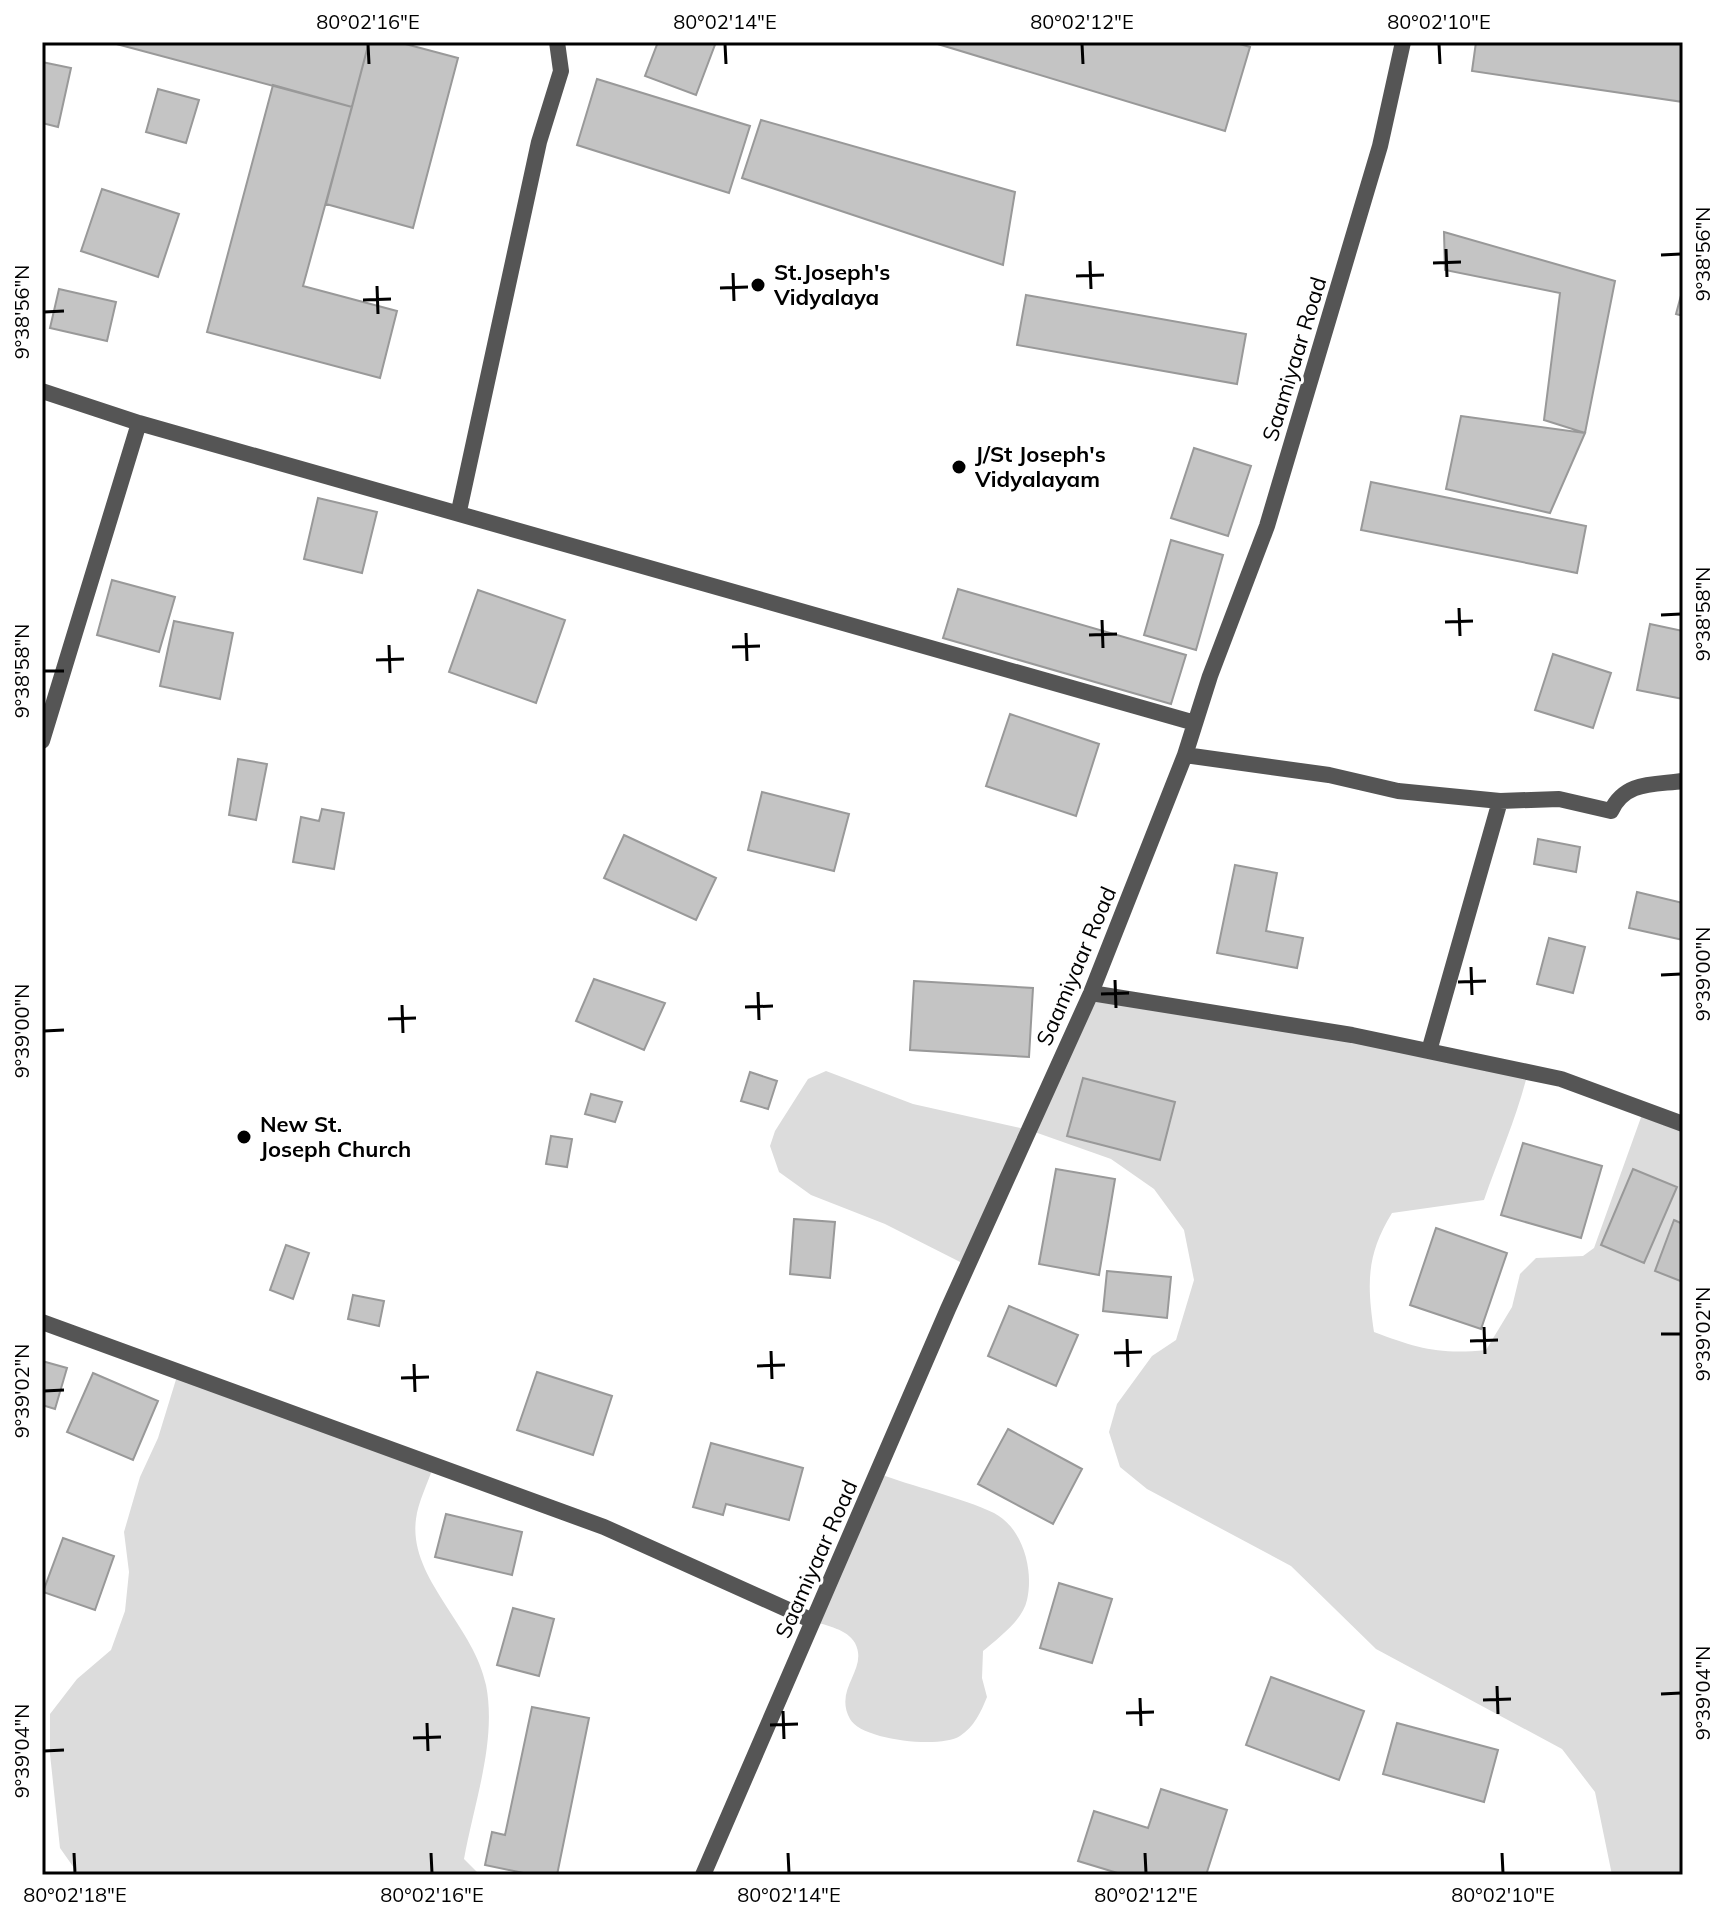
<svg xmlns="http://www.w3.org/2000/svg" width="1725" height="1917" viewBox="0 0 1725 1917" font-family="Mulish,sans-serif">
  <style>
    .green { fill: #dcdcdc }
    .building { fill: #c4c4c4; stroke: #999; stroke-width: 2 }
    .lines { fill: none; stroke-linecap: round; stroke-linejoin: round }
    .minor { stroke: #555; stroke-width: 16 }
    .ticks { fill: none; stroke: #000; stroke-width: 3 }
    .poi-dot { fill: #000; stroke: #fff; stroke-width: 3 }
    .labels { text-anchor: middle; stroke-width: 6; stroke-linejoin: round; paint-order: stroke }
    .poi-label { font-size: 22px; font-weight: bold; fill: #000; stroke: #fff; text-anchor: start }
    .street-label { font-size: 22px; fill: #000; stroke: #fff }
    .neatline { fill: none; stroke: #000; stroke-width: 3 }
    .ticks-label { font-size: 20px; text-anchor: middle; fill: #000 }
  </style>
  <rect width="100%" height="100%" fill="#fff"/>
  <path class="green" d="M1091,993L1528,1072C1517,1117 1499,1157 1484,1200L1392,1213C1366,1255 1367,1284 1374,1332C1416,1348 1440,1355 1486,1350L1512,1307L1520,1274L1536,1258L1583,1256L1594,1248L1644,1109L1683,1124V1875H1612L1595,1792L1562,1749L1376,1649L1291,1566L1147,1489L1120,1467L1109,1432L1117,1404L1152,1356L1176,1340L1194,1280L1184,1230L1154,1189L1111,1159L1029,1130L968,1266L885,1224L811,1195L779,1172L770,1146L775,1131L808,1079L826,1071L913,1104L1029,1130Z
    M178,1373L433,1467C428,1483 418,1502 416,1519C408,1578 474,1625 486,1685C497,1741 474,1803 464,1859L480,1875H79L60,1848L50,1754V1714L77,1679L111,1650L125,1611L129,1572L124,1532L140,1477L158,1438Z
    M877,1473C911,1486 963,1498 994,1513C1023,1528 1034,1570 1027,1600C1023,1620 998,1638 983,1651L982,1678L987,1697C981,1712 974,1727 960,1736C940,1749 861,1740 850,1719C833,1688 869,1670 855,1643C847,1629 827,1626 813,1621Z"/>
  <path class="building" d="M109,42H369L352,107Z
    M369,42H398L458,58L413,228L326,204Z
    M658,42H716L696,95L645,76Z
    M931,42H1233L1250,47L1225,131Z
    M1476,42L1683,44V102L1472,71Z
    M42,62L71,68L58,127L42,123Z
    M597,79L750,126L729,193L577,145Z
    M273,85L352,107L303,286L397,311L380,378L207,332Z
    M158,89L199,100L186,143L146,132Z
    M761,120L1015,192L1003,265L742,178Z
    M102,189L179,214L158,277L81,251Z
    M1444,232L1615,281L1585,433L1544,420L1560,293L1445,270Z
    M1683,288V316L1676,314Z
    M59,289L116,302L107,341L50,328Z
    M1026,295L1246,334L1237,384L1017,345Z
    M1461,416L1585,433L1550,513L1446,489Z
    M1194,448L1251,466L1228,536L1171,518Z
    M1371,482L1586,526L1577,573L1361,530Z
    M318,498L377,512L362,573L304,559Z
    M1171,540L1223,555L1196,650L1144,635Z
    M112,580L175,597L159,652L97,635Z
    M958,589L1186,655L1171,704L943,638Z
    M478,590L565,620L536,703L449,672Z
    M174,621L233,633L220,699L160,686Z
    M1650,624L1683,631V699L1637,690Z
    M1553,654L1611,673L1593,728L1535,710Z
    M1010,714L1099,744L1076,816L986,786Z
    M238,759L267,764L256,820L229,815Z
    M762,792L849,814L834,871L748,850Z
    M322,809L344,813L334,869L293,862L301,817L319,821Z
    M624,835L716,878L696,920L604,878Z
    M1538,839L1580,847L1576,872L1534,864Z
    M1235,865L1277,873L1266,931L1303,938L1297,968L1217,953Z
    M1637,892L1683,903V940L1629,928Z
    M1549,938L1585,947L1573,993L1537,984Z
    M594,979L665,1003L644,1050L576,1021Z
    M914,981L1033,988L1029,1057L910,1050Z
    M750,1072L777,1081L768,1109L741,1101Z
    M1083,1078L1175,1102L1160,1160L1067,1136Z
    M591,1094L622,1102L615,1122L585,1114Z
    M551,1136L572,1139L567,1167L546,1164Z
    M1523,1143L1602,1166L1581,1238L1501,1215Z
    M1056,1169L1115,1179L1099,1275L1039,1264Z
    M1633,1169L1677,1187L1644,1263L1601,1245Z
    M794,1219L835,1222L830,1278L790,1274Z
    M1674,1220L1683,1224V1282L1655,1271Z
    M1436,1228L1507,1253L1481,1329L1410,1305Z
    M286,1245L309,1253L293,1299L270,1290Z
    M1107,1271L1171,1277L1167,1318L1103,1311Z
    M353,1295L384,1301L379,1326L348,1319Z
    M1009,1306L1078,1335L1056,1386L988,1356Z
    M42,1361L67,1368L55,1409L42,1405Z
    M537,1372L612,1396L593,1455L517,1430Z
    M93,1373L158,1401L133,1460L67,1432Z
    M1008,1429L1082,1469L1053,1524L978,1484Z
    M711,1443L803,1468L789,1520L726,1504L723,1515L693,1507Z
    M446,1514L522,1532L512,1575L435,1557Z
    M63,1538L114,1556L95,1610L43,1592Z
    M1059,1583L1112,1599L1092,1663L1040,1648Z
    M513,1608L554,1619L539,1676L497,1665Z
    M1271,1677L1364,1711L1339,1780L1246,1745Z
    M532,1707L589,1718L557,1875H533L485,1865L492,1832L505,1835Z
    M1397,1723L1498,1750L1484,1802L1383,1774Z
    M1161,1789L1227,1810L1206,1875H1124L1078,1861L1094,1811L1148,1828Z"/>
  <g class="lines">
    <path class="minor" d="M42,391L139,423L1195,723
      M459,511L539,142L561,71L557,42
      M42,741L139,423
      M1185,755L1329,775L1398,791L1500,801L1559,799L1611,811C1625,781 1653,785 1683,781
      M1091,993L1352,1035L1561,1079L1683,1124
      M1429,1051L1500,801
      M42,1322L604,1527L813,1621
      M703,1875L948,1309L1091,993L1185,755L1210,676L1267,526L1380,146L1403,42"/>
  </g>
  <path class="ticks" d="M368,44L369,64M725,44L726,64M1082,44L1083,64M1439,44L1440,64M1446,249L1447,277M1661,255L1681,254M1090,261L1091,289M1433,263L1461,262M733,273L734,301M1076,276L1104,275M377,286L378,314M720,288L748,287M363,300L391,299M44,312L64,311M1459,608L1460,636M1661,615L1681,614M1102,620L1103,648M1445,622L1473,621M746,633L747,661M1089,635L1117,634M389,645L390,673M732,647L760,646M376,660L404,659M44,671H64M1471,967L1472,995M1661,975L1681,974M1115,980L1116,1008M1458,982L1486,981M758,992L759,1020M1101,994L1129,993M402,1005L403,1033M745,1007L773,1006M388,1019L416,1018M44,1031L64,1030M1484,1327L1485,1354M1661,1334H1681M1127,1339L1128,1367M1470,1341L1498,1340M771,1351L772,1379M1114,1353L1142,1352M414,1364L415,1392M757,1366L785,1365M401,1378L429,1377M44,1391L64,1390M1497,1686L1498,1714M1661,1694L1681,1693M1140,1698L1141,1726M1483,1700L1511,1699M783,1711L784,1739M1126,1713L1154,1712M427,1723L428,1751M770,1725L798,1724M413,1738L441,1737M44,1751L64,1750M74,1853L75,1873M431,1853L432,1873M788,1853L789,1873M1145,1853L1146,1873M1502,1853L1503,1873"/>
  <g class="poi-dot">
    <circle cx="758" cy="285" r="8"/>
    <circle cx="959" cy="467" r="8"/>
    <circle cx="244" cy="1137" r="8"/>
  </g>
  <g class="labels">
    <g class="poi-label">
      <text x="774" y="280">St.Joseph's<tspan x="774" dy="25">Vidyalaya</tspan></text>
      <text x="975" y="462">J/St Joseph's<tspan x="975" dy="25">Vidyalayam</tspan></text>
      <text x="260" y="1132">New St.<tspan x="260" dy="25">Joseph Church</tspan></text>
    </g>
    <g class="street-label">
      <text transform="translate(1294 359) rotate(-73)" y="8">Saamiyaar Road</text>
      <text transform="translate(1076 966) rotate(-67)" y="8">Saamiyaar Road</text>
      <text transform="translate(816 1559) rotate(-66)" y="8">Saamiyaar Road</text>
    </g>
  </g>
  <rect width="1725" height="1917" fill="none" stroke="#ffffff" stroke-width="88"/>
  <rect x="44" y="44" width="1637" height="1829" class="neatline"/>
  <g class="ticks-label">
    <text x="368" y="29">80°02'16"E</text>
    <text x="725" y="29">80°02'14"E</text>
    <text x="1082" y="29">80°02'12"E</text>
    <text x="1439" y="29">80°02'10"E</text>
    <text transform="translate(1703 254) rotate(-90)" y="7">9°38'56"N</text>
    <text transform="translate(22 312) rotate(-90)" y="7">9°38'56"N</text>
    <text transform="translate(1703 614) rotate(-90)" y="7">9°38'58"N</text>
    <text transform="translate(22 671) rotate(-90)" y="7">9°38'58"N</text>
    <text transform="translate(1703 974) rotate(-90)" y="7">9°39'00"N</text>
    <text transform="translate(22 1031) rotate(-90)" y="7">9°39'00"N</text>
    <text transform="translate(1703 1334) rotate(-90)" y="7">9°39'02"N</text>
    <text transform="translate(22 1391) rotate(-90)" y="7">9°39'02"N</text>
    <text transform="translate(1703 1693) rotate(-90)" y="7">9°39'04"N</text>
    <text transform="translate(22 1751) rotate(-90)" y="7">9°39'04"N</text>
    <text x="75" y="1902">80°02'18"E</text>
    <text x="432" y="1902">80°02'16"E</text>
    <text x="789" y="1902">80°02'14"E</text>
    <text x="1146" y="1902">80°02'12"E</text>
    <text x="1503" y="1902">80°02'10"E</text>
  </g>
</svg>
